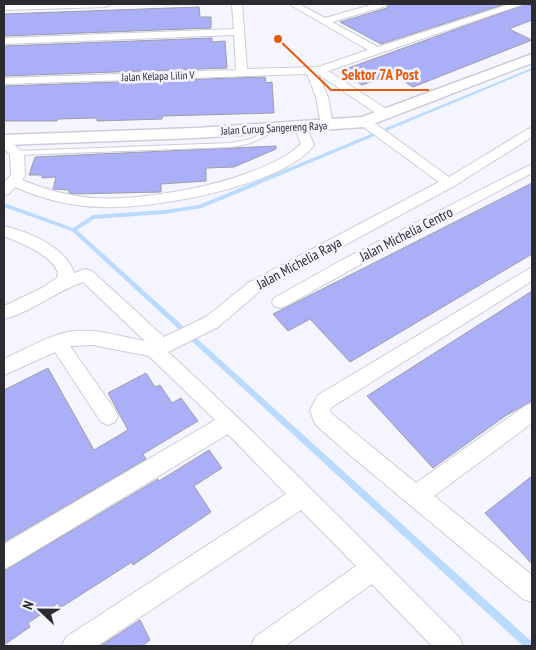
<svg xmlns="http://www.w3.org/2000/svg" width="536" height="650" viewBox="0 0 536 650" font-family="'PT Sans Narrow',sans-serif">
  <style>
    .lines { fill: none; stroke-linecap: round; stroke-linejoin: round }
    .stream { fill: #badafe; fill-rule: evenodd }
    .building { fill: #aaaff7; stroke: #9d9ea9 }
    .service-casing { stroke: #cccdd9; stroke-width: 2 }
    .minor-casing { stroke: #cccdd9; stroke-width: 2 }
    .secondary-casing { stroke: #cccdd9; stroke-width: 3 }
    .service { fill: #fff; fill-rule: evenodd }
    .minor { fill: #fff; fill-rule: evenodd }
    .secondary { fill: #fff; fill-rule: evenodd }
    .labels { text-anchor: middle; stroke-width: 5; stroke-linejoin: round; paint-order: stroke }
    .far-street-label { font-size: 11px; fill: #2b2b30; stroke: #f4f5ff }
    .street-label { font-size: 14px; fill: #2b2b30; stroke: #f4f5ff }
    .leader { fill: none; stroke: #e8590c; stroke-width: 2 }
    .callout-dot { fill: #e8590c; stroke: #f4f5ff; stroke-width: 2 }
    .callout-label { font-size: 15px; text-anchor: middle; font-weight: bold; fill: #e8590c; stroke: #f4f5ff; stroke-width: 5; stroke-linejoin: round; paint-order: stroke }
  </style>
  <rect width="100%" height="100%" fill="#f4f5ff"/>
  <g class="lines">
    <path class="stream" d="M532,68V70L202,208L164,214L94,219L77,230L532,642V646H523L72,231L4,207V203L73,228L93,215L164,210L199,205Z"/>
  </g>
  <path class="building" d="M389,4H505L381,44L340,22L387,8Z
    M526,4H532V20L509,29L532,40L413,87L392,74L362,85L340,71Z
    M199,7L200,17H211V28L4,36V14Z
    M212,38V42L225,41L227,68L4,76V46Z
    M265,77L266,83L272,82L274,113L163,116L162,119L97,121V118L58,119L57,121H4V86Z
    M276,146V149L234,167L206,168V181L161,184V192L74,194L69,193V190L53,189L56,177L42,178V175H29L35,157Z
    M532,183V254L350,362L310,319L288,331L273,314Z
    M532,291V401L505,416L433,468L367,396Z
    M48,368L94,450L128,430L108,393L146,373L155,387L160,385L172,403L181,398L198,421L143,454L146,459L4,542V390Z
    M209,450L222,468L194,486L211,512L133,565L132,562L60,608L58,603L28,623L30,627L4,645V571L158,479L159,481Z
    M532,476V564L485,513Z
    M140,620L150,640L142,646H100Z"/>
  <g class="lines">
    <g class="service-casing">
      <path id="service" d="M273,126L276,128L275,129C262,140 248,145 231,147L17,155L14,153L17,151L231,143L251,139Z"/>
    </g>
    <g class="minor-casing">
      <path id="minor" d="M4,4H111L106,7L4,10Z
        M232,4H242L247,69L318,67L368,50L289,4H299L325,18L374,4H387L386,6L332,22L378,47L510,4H524L328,71L391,112L393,115L391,118H383L318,74L328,97L333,125L327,129L321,125L316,97L307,74L4,84V78L236,70L234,35L4,44V38L234,29Z
        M365,118L369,119L449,177L528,129L532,128V137L454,186L260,291L218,327L168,352C268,444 363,541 459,637L463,646H432L372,584L285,646H251L255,637L356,566L301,510L97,646H62L66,637L286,494L228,434L12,565L4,569V544L215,420L149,356L93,345L70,346L115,410L118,416L115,422L108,425L101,422L55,352L4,375V359C26,349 52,333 76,331C99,329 123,337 145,341L83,282C56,291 32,312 4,319V306L40,289L57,278L58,272C49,253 22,244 4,236V226C29,232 66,247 74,273L86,269L92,271L164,337L206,317L248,283L439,182L361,125L359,122L361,119Z
        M300,122L306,126L314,145C285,186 150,210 100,207C71,206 42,199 15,187L9,194L4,195V183L11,175L10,154L4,149V139L9,140L24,153L25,176L22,180C44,189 67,196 92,198C145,202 262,181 301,144L294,126Z
        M532,164V173L352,269L286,306L280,308L274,306L272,302L274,298L340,261Z
        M532,267V281L332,407L330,410L331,413L416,483L525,406L532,403V423L434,496L532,575V602L523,599L344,450L315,424L310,410L318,395Z"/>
    </g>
    <g class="secondary-casing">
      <path id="secondary" d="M532,54V63L365,127L196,138L4,145V135L196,128L362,117Z"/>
    </g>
    <use href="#service" class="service"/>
    <use href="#minor" class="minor"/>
    <use href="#secondary" class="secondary"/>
  </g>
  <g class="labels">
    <g class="far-street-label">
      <text transform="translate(158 76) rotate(-2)" y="4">Jalan Kelapa Lilin V</text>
      <text transform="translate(274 128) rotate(-3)" y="4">Jalan Curug Sangereng Raya</text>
    </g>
    <g class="street-label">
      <text transform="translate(406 234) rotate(-27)" y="5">Jalan Michelia Centro</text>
      <text transform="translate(299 263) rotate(-28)" y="5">Jalan Michelia Raya</text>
    </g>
  </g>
  <path class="leader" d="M278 39L331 90H429"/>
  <circle class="callout-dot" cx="278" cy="39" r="5"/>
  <g class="callout-label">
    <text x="380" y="80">Sektor 7A Post</text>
  </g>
  <rect width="536" height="650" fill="none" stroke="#2b2b30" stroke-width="10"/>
  <g transform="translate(40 610) rotate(292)" stroke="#f4f5ff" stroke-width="4" paint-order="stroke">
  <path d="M0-4L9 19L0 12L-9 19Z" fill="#2b2b30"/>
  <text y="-8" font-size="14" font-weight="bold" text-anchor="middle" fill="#2b2b30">N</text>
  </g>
</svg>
